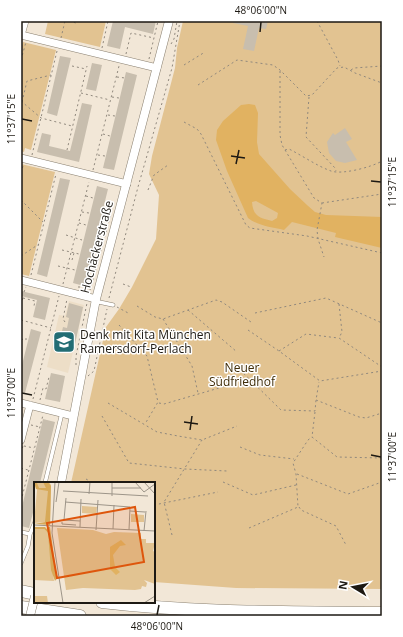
<svg xmlns="http://www.w3.org/2000/svg" width="403" height="637" viewBox="0 0 403 637" font-family="'Open Sans',sans-serif">
  <style>
    .built { fill: #eddec7 }
    .green { fill: #e2c391 }
    .water { fill: #e1b261; fill-rule: evenodd }
    .building { fill: #c8beae }
    .lines { fill: none; stroke-linecap: round; stroke-linejoin: round }
    .service-casing { stroke: #8a8071; stroke-width: 4.5 }
    .minor-casing { stroke: #8a8071; stroke-width: 8 }
    .tertiary-casing { stroke: #8a8071; stroke-width: 9 }
    .motorway-casing { stroke: #8a8071; stroke-width: 13 }
    .path { stroke: #90887d; stroke-width: 1; stroke-dasharray: 2 3; stroke-linecap: butt }
    .service { stroke: #fff; stroke-width: 3.5 }
    .minor { stroke: #fff; stroke-width: 7 }
    .tertiary { stroke: #fff; stroke-width: 8 }
    .motorway { stroke: #fff; stroke-width: 12 }
    .tertiary-bridge-casing { stroke: #8a8071; stroke-width: 9; stroke-linecap: butt }
    .tertiary-bridge { stroke: #fff; stroke-width: 8 }
    .ticks { fill: none; stroke: #1d1913; stroke-width: 1.5 }
    .labels { text-anchor: middle; stroke-width: 3; stroke-linejoin: round; paint-order: stroke }
    .street-label { font-size: 12px; fill: #1d1913; stroke: #fff }
    .poi-label { font-size: 12px; fill: #1d1913; stroke: #fff; text-anchor: start }
    .park-label { font-size: 12px; fill: #3f2c07; stroke: #fff }
    .inset-road { fill: none; stroke: #9d9589; stroke-width: 1 }
    .view { fill: #de560c; fill-opacity: 0.15; stroke: #de560c; stroke-width: 2 }
    .inset-edge { fill: none; stroke: #1d1913; stroke-width: 2 }
    .neatline { fill: none; stroke: #1d1913; stroke-width: 1.5 }
    .ticks-label { font-size: 10px; text-anchor: middle; fill: #1d1913 }
  </style>
  <rect width="100%" height="100%" fill="#f2e7d7"/>
  <path class="built" d="M69,301L84,305L68,373L47,367L59,315L65,316Z"/>
  <path class="green" d="M48,21H106L100,47L45,34Z
    M183,21H382V589L236,588L154,582V483H71L106,327L119,309L132,287L156,239L159,195L149,174L152,156L175,68L177,48Z
    M23,42L56,50L31,150L25,148L24,152L21,151V49Z
    M21,164L55,172L29,276L21,274Z"/>
  <path class="water" d="M249,104L255,105L258,113L257,142L259,154L290,189L307,205L315,212L326,215L382,217V248L335,237L336,233L292,222L284,230C271,227 258,226 248,218L227,171L216,140L217,130L223,121L241,105ZM256,201L278,213L277,218L272,221C259,218 253,216 252,202Z"/>
  <path class="building" d="M113,21H156L153,34L125,27L120,49L107,46Z
    M233,21H268L266,29L259,28L254,51L243,49L248,26L233,23Z
    M60,56L71,58L57,116L47,113Z
    M92,63L102,65L96,91L86,89Z
    M126,72L137,75L114,170L103,168Z
    M82,103L92,105L79,162L37,152L42,133L51,135L49,146L70,151Z
    M345,128L352,139L346,142L357,160L345,163L336,161L329,153L327,142L333,133L335,135Z
    M60,178L70,180L47,277L37,274Z
    M97,186L108,189L84,286L73,283Z
    M21,291L50,298L45,320L33,317L37,300L21,296Z
    M69,303L83,307L75,344L60,340L63,327L67,328L69,318L66,317Z
    M31,329L41,332L25,393L21,392V369Z
    M51,373L65,376L60,402L45,399Z
    M43,419L55,422L40,483H35V505L29,528L21,526V511Z"/>
  <g class="lines">
    <g class="service-casing">
      <path id="service" d="M97,300L99,302L113,305
        M45,483L62,413
        M21,532L30,534L35,522
        M21,563L28,546L30,534"/>
    </g>
    <g class="minor-casing">
      <path id="minor" d="M21,35L157,68
        M21,35L25,21
        M21,158L127,184
        M21,280L96,299
        M21,403L73,416
        M21,440L30,405"/>
    </g>
    <g class="tertiary-casing">
      <path id="tertiary" d="M61,483L96,299L169,21"/>
    </g>
    <g class="motorway-casing">
      <path id="motorway" d="M21,591L35,594
        M102,602C195,613 288,612 382,613
        M21,607L80,616"/>
    </g>
    <path class="path" d="M69,21L76,23
      M317,21L338,60L340,66
      M61,38L65,21
      M171,44L174,39L177,21
      M102,48L108,21
      M126,54L131,33L154,38
      M149,59L158,21
      M21,60L26,42
      M184,65L205,52
      M72,66L86,69
      M351,70L354,68L382,66
      M280,71V135L282,145L314,198L322,203L317,230L318,239L324,257
      M117,77L125,78
      M198,85L237,60L273,65L280,70L306,96L312,95L337,68L344,67L355,73L382,83
      M81,93L110,100
      M112,97L119,98
      M309,97L306,137L335,168L336,171
      M21,101L41,118L72,126
      M22,102L27,81L51,75
      M108,115L115,116
      M184,122L197,129L201,134L246,225L250,228L307,236L382,253
      M103,134L110,136
      M67,150L87,66
      M285,150L289,149C303,156 317,166 331,171C342,175 372,167 382,161
      M32,155L57,51
      M98,155L105,156
      M93,170L119,66
      M21,173L23,166
      M148,190L154,175L168,165
      M86,196L93,198
      M21,200L43,222
      M322,203L382,194
      M82,212L89,213
      M79,223L86,225
      M66,235L82,240
      M62,250L79,254
      M21,256L39,244
      M72,260L74,253
      M58,266L75,270
      M31,275L56,174
      M63,284L89,182
      M123,284L131,287
      M79,288V285
      M90,290L111,214
      M24,292L26,287
      M23,298L35,301L34,306
      M109,298L138,187L172,68L180,21
      M339,304L342,332L339,338L382,367
      M21,305L23,297
      M137,306L155,317L163,319L216,300L222,302L251,322
      M117,307L130,314
      M188,310L237,352
      M255,313L326,298L382,323
      M163,319L192,366L198,393
      M21,320L51,328
      M65,322L63,319L67,299
      M119,325L147,356L158,402L145,424
      M248,330L279,351L320,381L382,371
      M21,339L26,340V338
      M279,351L306,334L338,338
      M21,360V359
      M233,363L281,410L315,411L316,400L319,382
      M76,365V356L87,303
      M88,376L94,371L107,309
      M33,399L59,296
      M40,400L43,388L46,389L49,377
      M316,400L359,417L366,418L382,413
      M108,403L157,432L178,436L202,440L237,426
      M159,403L164,404L226,386
      M315,412L312,437L337,457L382,458
      M102,416L129,463L185,469L227,471
      M31,425L40,427
      M24,446L34,448
      M240,447L260,455L294,459
      M21,453L23,446
      M21,468L28,470
      M297,474L348,494L382,482
      M86,479L93,483
      M223,482L253,495L296,485
      M21,501L43,415
      M154,505L218,492
      M299,507L301,510L336,526L346,545
      M249,528L298,507L296,474L293,463L308,440L312,437
      M172,535L164,502L202,440"/>
    <use href="#service" class="service"/>
    <use href="#minor" class="minor"/>
    <use href="#tertiary" class="tertiary"/>
    <use href="#motorway" class="motorway"/>
    <g class="tertiary-bridge-casing">
      <path id="tertiary-bridge" d="M30,616L35,596"/>
    </g>
    <use href="#tertiary-bridge" class="tertiary-bridge"/>
  </g>
  <path class="ticks" d="M260,32L261,22M22,119L32,121M231,156L245,158M236,164L239,150M371,181L381,182M22,393L32,395M184,422L198,424M190,430L192,416M371,455L381,457M157,615L159,605"/>
  <defs>
    <g id="school-square" transform="scale(1.15)"><rect x="-9" y="-9" width="18" height="18" rx="4" fill="#226d74" stroke="#fff"/><path d="M0-5L7-2L0 1L-7-2ZM-4 1L0 2.5L4 1V4Q0 6-4 4Z" fill="#fff"/></g>
  </defs>
  <g fill-rule="evenodd">
    <use href="#school-square" x="64" y="342"/>
  </g>
  <g class="labels">
    <g class="street-label">
      <text transform="translate(97 247) rotate(-75)" y="4">Hochäckerstraße</text>
    </g>
    <g class="poi-label">
      <text x="80" y="339">Denk mit Kita München<tspan x="80" dy="14">Ramersdorf-Perlach</tspan></text>
    </g>
    <g class="park-label">
      <text x="242" y="372">Neuer<tspan x="242" dy="14">Südfriedhof</tspan></text>
    </g>
  </g>
  <g transform="translate(34 482)">
    <rect width="121" height="121" fill="#f2e7d7"/>
    <path d="M0,0H15L17,3L16,43L11,40L0,41L3,8ZM48,24L63,25L62,32L48,31ZM97,32L110,33V40H97ZM23,46L59,48L72,52L80,50L107,51V57H112V61H121L119,69L121,70V102L110,98L113,101L112,105L108,104L107,107L101,108L49,106L32,108ZM0,47H10L14,51L20,99L0,98ZM0,114H13L14,121H0Z" fill="#e2c391"/>
    <path d="M0,0L3,1L5,6H12L9,0H14L17,4L16,43L0,42L11,40L14,9L2,7ZM0,45H11L14,48L13,45H16L23,96L21,99L17,88L14,51L10,47H0Z" fill="#d7a958"/>
    <path d="M87,58L92,63L86,64L79,73L81,85L86,90L82,93L76,87V65Z" fill="#e1b261"/>
    <path class="inset-road" d="M21,0L18,51L29,121M101,0L110,10M110,0L121,12M78,6H107M29,9L114,14M110,10L121,2M55,12L56,0M78,14V0M32,16L30,38L46,39M22,20L25,0M31,20L96,25L95,48M96,29L111,30M28,40V42L42,43M0,43L121,49M46,45L47,17M79,47L80,23M62,48L64,18M110,49L112,29M110,121L121,114"/>
    <path class="view" d="M101,25L110,80L23,96L13,41Z"/>
    <rect width="121" height="121" class="inset-edge"/>
  </g>
  <rect width="403" height="637" fill="none" stroke="#ffffff" stroke-width="44"/>
  <g transform="translate(353 587) rotate(280)" stroke="#ffffff" stroke-width="3" paint-order="stroke">
  <path d="M0-3L7 15L0 10L-7 15Z" fill="#1d1913"/>
  <text y="-6" font-size="11" font-weight="bold" text-anchor="middle" fill="#1d1913">N</text>
  </g>
  <rect x="22" y="22" width="359" height="593" class="neatline"/>
  <g class="ticks-label">
    <text x="261" y="14">48°06'00"N</text>
    <text transform="translate(11 119) rotate(-90)" y="4">11°37'15"E</text>
    <text transform="translate(392 182) rotate(-90)" y="4">11°37'15"E</text>
    <text transform="translate(11 393) rotate(-90)" y="4">11°37'00"E</text>
    <text transform="translate(392 457) rotate(-90)" y="4">11°37'00"E</text>
    <text x="157" y="630">48°06'00"N</text>
  </g>
</svg>
